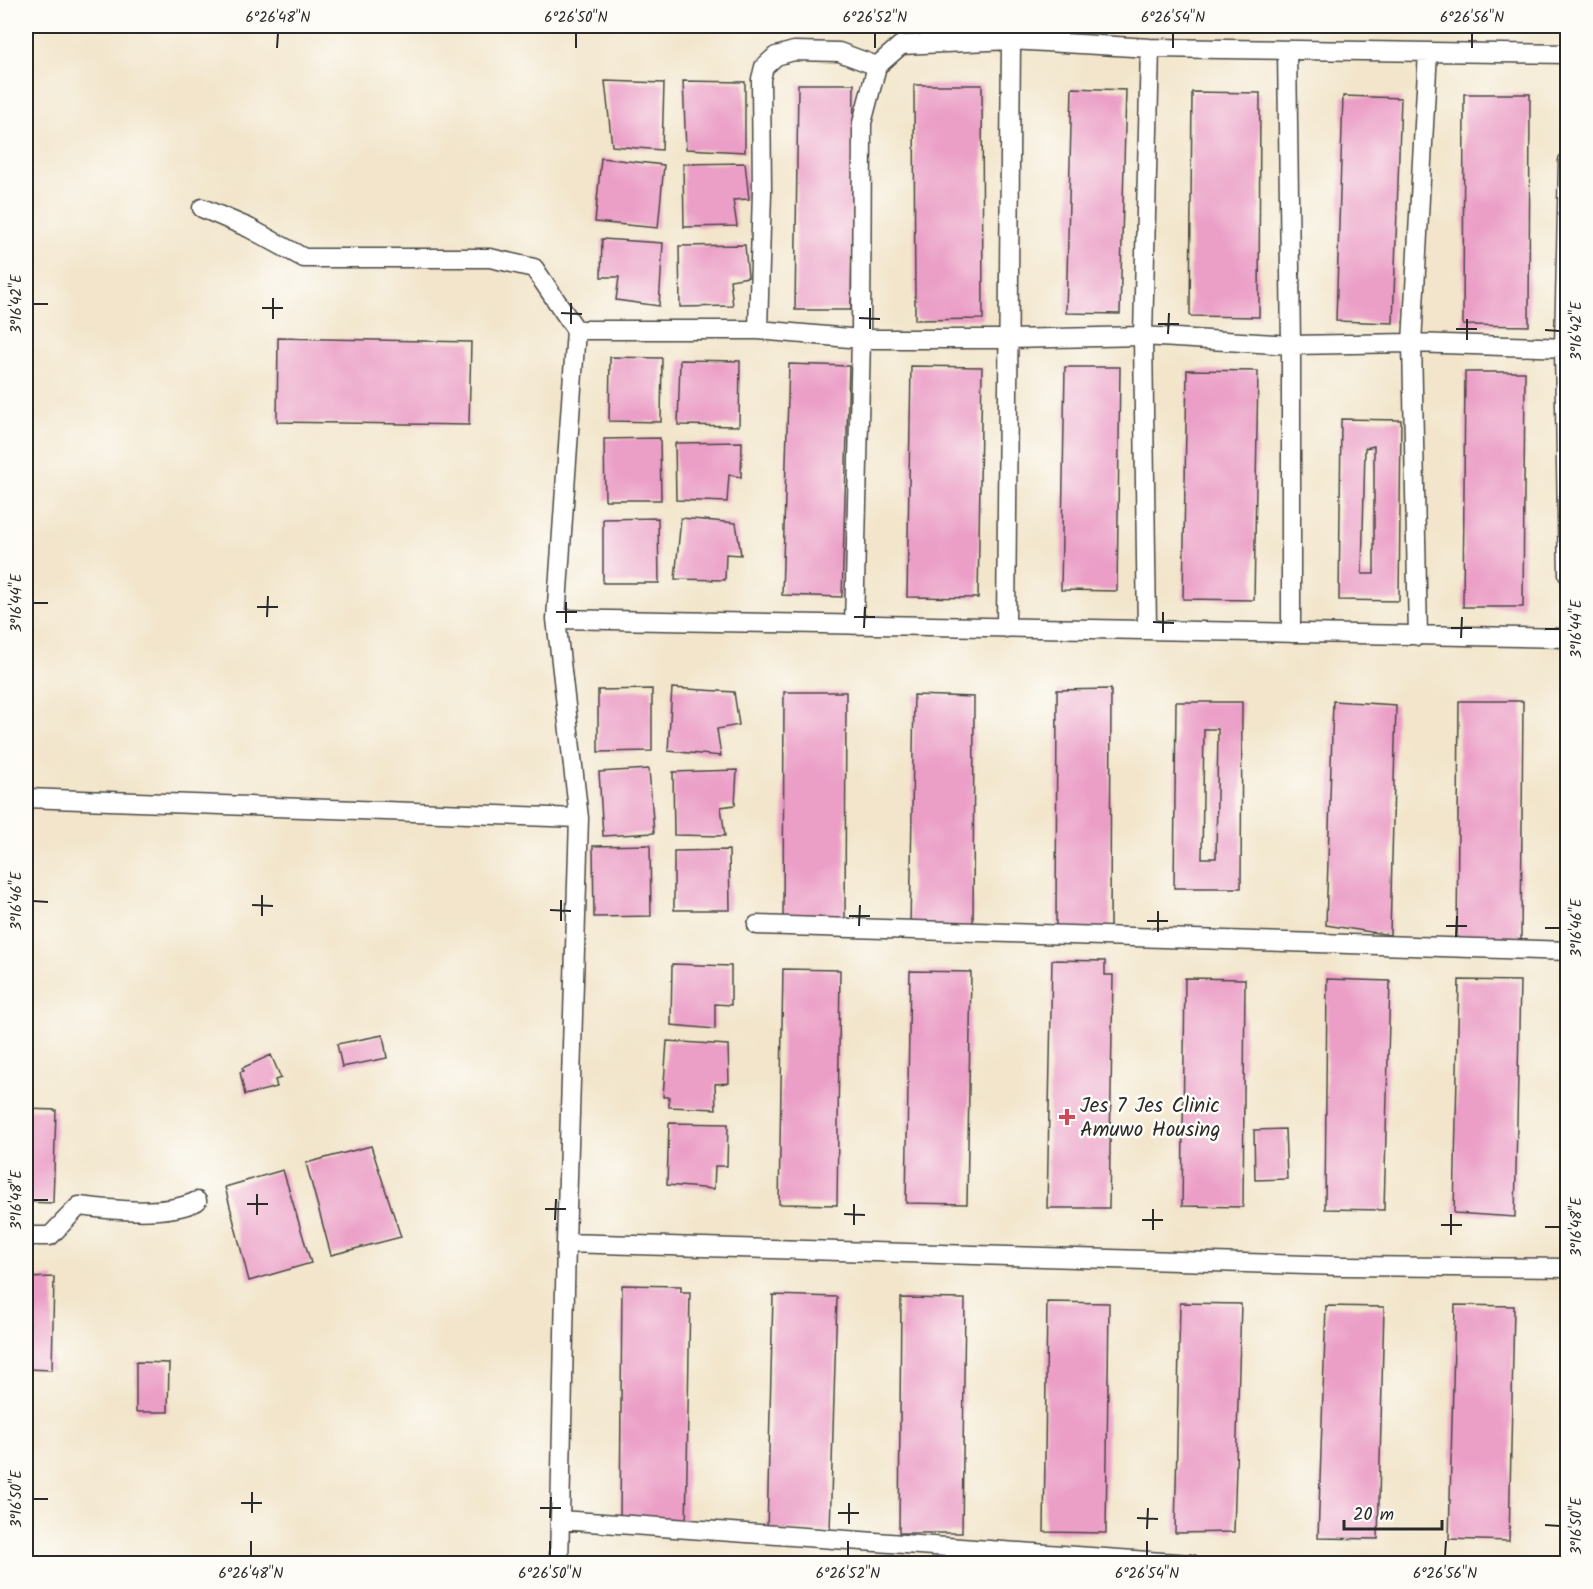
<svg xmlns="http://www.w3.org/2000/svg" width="1593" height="1589" viewBox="0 0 1593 1589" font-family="Kalam,sans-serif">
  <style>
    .building { fill: #eb9ec6; fill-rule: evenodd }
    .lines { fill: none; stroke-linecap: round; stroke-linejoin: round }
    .lane-casing { stroke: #494743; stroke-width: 21 }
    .lane { stroke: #fff; stroke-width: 18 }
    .ticks { fill: none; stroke: #2b2b2b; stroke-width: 2 }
    .poi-dot { fill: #d1495b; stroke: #fdfcf7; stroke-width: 2 }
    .labels { text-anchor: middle; stroke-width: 5; stroke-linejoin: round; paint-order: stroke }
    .poi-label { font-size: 21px; fill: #2b2b2b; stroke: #fdfcf7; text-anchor: start }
    .neatline { fill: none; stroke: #2b2b2b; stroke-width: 2 }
    .ticks-label { font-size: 15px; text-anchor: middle; fill: #2b2b2b }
  </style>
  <rect width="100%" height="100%" fill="#fdfcf7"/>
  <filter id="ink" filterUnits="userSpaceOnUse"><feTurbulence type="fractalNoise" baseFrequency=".0167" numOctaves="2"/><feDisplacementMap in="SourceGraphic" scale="12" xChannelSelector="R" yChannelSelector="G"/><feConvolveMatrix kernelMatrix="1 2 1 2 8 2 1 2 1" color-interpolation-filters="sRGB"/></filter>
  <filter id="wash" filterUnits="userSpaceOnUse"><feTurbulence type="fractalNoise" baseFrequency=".008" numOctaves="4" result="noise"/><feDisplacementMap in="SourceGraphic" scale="24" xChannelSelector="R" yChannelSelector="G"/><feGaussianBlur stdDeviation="1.35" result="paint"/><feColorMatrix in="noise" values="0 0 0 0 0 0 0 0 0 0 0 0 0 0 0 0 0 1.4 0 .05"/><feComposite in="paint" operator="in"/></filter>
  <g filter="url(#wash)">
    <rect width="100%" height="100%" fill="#f2e5cb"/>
    <g id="blocks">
      <path class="building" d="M605,81L664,83L662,150L612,146Z
        M683,81L745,82V152L686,149Z
        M798,84H854L851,310H795Z
        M914,85H982L983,319L915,320Z
        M1072,88L1126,90L1120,314L1066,313Z
        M1192,92L1260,93L1259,317L1190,316Z
        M1464,94H1530L1529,326L1463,325Z
        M1343,96L1401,98L1393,323L1336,321Z
        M601,158L664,165L658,228L595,222Z
        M745,163L749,199L733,200L737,226L684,227L683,164Z
        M602,239L663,243L659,306L616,300L619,277H601Z
        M745,245L748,277L730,280L733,306L680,307L679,246Z
        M278,338L471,342L469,425L277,422Z
        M610,357L662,358L661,422L609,421Z
        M680,360L740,361L739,426L678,425Z
        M789,364L849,366L842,597L782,595Z
        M911,366L982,367L978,598L907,597Z
        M1065,367H1120L1117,591L1061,590Z
        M1187,370L1258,371L1254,600L1183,599Z
        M1465,372H1525L1523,607H1463Z
        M1341,419L1401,420L1399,601L1339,600ZM1374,446V574H1362L1365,448Z
        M660,438L661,500H605L604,439Z
        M742,442L741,477L729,475L727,502L676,500L675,443Z
        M658,518L659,583H603V519Z
        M681,518L736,523L741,555L726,554L725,580L675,579Z
        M672,688L734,692L739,725L717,729L721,756L668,751Z
        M652,689V751L598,752V690Z
        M1111,689L1110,930H1056L1057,690Z
        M784,692H846L845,923H783Z
        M914,695L974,697L973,928H910Z
        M1333,701L1396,705L1390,935L1326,925Z
        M1459,701H1523L1521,940L1457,939Z
        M1176,702H1242L1241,888H1174ZM1204,729H1218L1216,858H1202Z
        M649,769L654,833L603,836L599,772Z
        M737,770L735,805L721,807L725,836L674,835L673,772Z
        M650,845L651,916L594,917L593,846Z
        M729,850L730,910H674V851Z
        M1052,960L1105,961V975H1113L1109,1208H1047Z
        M672,964L731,966V1005L715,1004V1029L671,1025Z
        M783,969L840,970L837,1205L779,1204Z
        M910,971L971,972L967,1204L906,1203Z
        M1185,978L1245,979L1243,1207L1182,1206Z
        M1327,979L1390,981L1384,1210L1325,1209Z
        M1459,980L1520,981L1515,1217L1454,1213Z
        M383,1035L387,1058L342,1067L337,1044Z
        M667,1041L728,1045L729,1083L715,1084L716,1109L669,1107V1097H663Z
        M271,1055L281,1078L275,1080L277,1087L245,1095L240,1072L244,1071L242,1068Z
        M26,1109L56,1110L53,1203L26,1202Z
        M669,1123L728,1124L727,1166H715L714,1189L667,1185Z
        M1285,1129L1287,1179L1255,1180L1254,1130Z
        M371,1146L401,1237L331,1255L306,1163Z
        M283,1170L311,1263L249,1281L225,1187Z
        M54,1277L52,1370L26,1369V1278Z
        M622,1285L681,1286V1292H690L686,1530L620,1520Z
        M773,1295L837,1297L830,1531L767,1530Z
        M901,1298L965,1299L962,1533H899Z
        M1047,1302L1109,1303L1106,1533L1044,1532Z
        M1180,1303L1241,1304L1234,1532L1175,1533Z
        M1455,1305L1514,1306L1509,1541L1449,1539Z
        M1326,1306L1384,1307L1378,1539L1318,1538Z
        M136,1362L169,1363L168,1412H136Z"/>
    </g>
  </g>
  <g filter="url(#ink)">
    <use href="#blocks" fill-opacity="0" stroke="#494743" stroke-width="1.5"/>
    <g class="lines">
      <g class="lane-casing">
        <path id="lane" d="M1287,50L1291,345V633
          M1568,161L1564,348L1568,575
          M202,208L249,228L304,258H490L534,268L576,330L556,619L579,818L566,1243L559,1564
          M576,330H758L861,339H1007L1143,336L1291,345L1412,343L1568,348
          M758,330L762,192L761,79L764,67L776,56L794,51L839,52L877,66
          M556,619L1568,638
          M854,625L861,339L862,123L877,66L901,45L1011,40L1150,48L1568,54
          M1006,628L1011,40
          M1147,630L1143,336L1150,48
          M1418,636L1412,343L1428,52
          M26,798L579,818
          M757,925L1568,951
          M26,1236H50L79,1206C112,1210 167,1216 197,1201
          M566,1243L1343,1266L1568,1268
          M560,1520L1191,1564"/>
      </g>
      <use href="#lane" class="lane"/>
    </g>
  </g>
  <path class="ticks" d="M277,48L278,33M576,48V33M875,48V33M1173,48V33M1472,48V33M33,304H48M262,308H283M561,313L582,314M859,318L880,319M273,319V298M571,324V303M1158,324H1179M870,329V308M1456,329H1477M1545,330L1560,331M1168,334L1169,313M1467,340V319M33,603H48M257,607H278M556,612H577M267,617L268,596M854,617H875M1153,622L1174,623M566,623V602M864,628L865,607M1451,628H1472M1545,629H1560M1163,633V612M1461,638L1462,617M33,901L48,902M252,905L273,906M550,910L571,911M262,916V895M849,916H870M561,921V900M1147,921H1168M859,926L860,905M1446,926H1467M1545,928H1560M1158,932V911M1456,937L1457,916M33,1200H48M247,1204H268M545,1209H566M844,1214L865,1215M257,1215V1194M555,1220L556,1199M1142,1220H1163M854,1225V1204M1441,1225H1462M1545,1227H1560M1153,1230V1209M1451,1235V1214M33,1499H48M241,1503H262M540,1508H561M252,1513V1492M838,1513H859M550,1518L551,1497M1137,1518L1158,1519M849,1524V1503M1545,1525L1560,1526M1147,1529L1148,1508M251,1556V1541M550,1556V1541M848,1556V1541M1147,1556V1541M1445,1556L1446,1541"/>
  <path class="poi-dot" d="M1064 1108h6v6h6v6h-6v6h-6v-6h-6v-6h6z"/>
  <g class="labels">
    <g class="poi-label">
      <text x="1080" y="1112">Jes 7 Jes Clinic<tspan x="1080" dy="24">Amuwo Housing</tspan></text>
    </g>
  </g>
  <rect width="1593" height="1589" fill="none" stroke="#fdfcf7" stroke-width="66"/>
  <path d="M1344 1520v9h98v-9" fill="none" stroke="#2b2b2b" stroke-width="3"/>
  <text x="1353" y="1520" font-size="18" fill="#2b2b2b" stroke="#fdfcf7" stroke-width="4.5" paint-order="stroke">20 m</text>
  <rect x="33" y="33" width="1527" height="1523" class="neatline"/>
  <g class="ticks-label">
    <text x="278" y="22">6°26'48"N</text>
    <text x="576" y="22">6°26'50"N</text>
    <text x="875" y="22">6°26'52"N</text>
    <text x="1173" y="22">6°26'54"N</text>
    <text x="1472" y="22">6°26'56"N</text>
    <text transform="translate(16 304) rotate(-90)" y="5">3°16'42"E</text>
    <text transform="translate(1576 331) rotate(-90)" y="5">3°16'42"E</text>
    <text transform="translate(16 603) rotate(-90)" y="5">3°16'44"E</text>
    <text transform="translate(1576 629) rotate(-90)" y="5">3°16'44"E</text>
    <text transform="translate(16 901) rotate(-90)" y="5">3°16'46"E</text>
    <text transform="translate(1576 928) rotate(-90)" y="5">3°16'46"E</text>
    <text transform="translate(16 1200) rotate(-90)" y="5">3°16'48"E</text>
    <text transform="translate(1576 1227) rotate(-90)" y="5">3°16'48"E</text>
    <text transform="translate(16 1499) rotate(-90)" y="5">3°16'50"E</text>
    <text transform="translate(1576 1526) rotate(-90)" y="5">3°16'50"E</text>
    <text x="251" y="1578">6°26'48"N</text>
    <text x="550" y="1578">6°26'50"N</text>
    <text x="848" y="1578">6°26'52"N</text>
    <text x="1147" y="1578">6°26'54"N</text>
    <text x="1445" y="1578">6°26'56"N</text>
  </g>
</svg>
